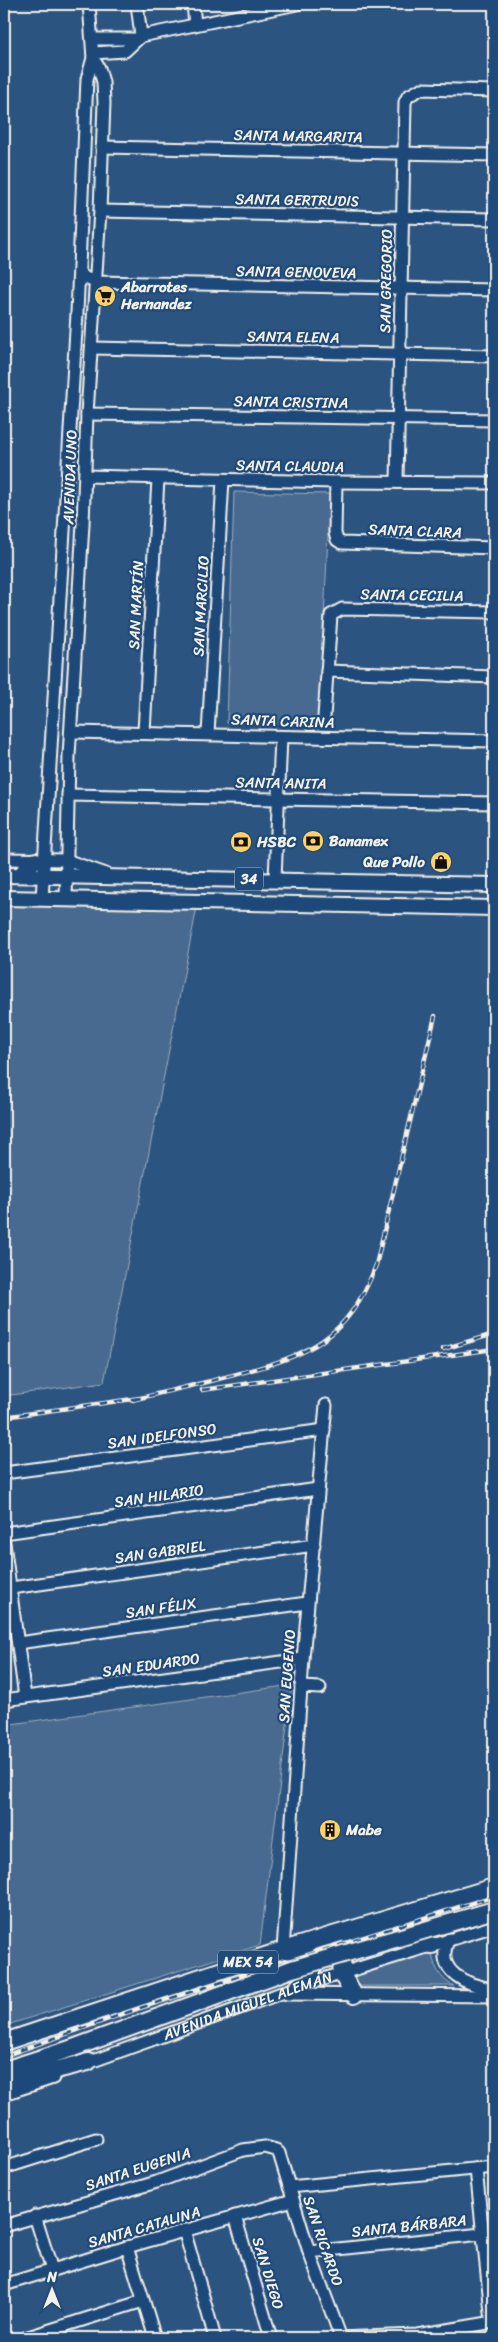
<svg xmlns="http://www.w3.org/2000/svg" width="498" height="2342" viewBox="0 0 498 2342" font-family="Sriracha,sans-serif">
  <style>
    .green { fill: #496b90; stroke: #9eaebc }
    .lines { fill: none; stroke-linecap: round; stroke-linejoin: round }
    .minor-casing { stroke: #f4f1e8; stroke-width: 15 }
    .major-casing { stroke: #f4f1e8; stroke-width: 18 }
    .highway-casing { stroke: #f4f1e8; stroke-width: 20 }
    .minor { stroke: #1f4a7a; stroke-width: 11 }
    .major { stroke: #1f4a7a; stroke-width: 14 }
    .highway { stroke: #1f4a7a; stroke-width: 16 }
    .rail-casing { stroke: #f4f1e8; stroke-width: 4.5 }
    .rail { stroke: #1f4a7a; stroke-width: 2.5; stroke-dasharray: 8; stroke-linecap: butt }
    .highway-bridge-casing { stroke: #f4f1e8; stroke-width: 20; stroke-linecap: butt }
    .highway-bridge { stroke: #1f4a7a; stroke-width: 16 }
    .labels { text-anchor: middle; stroke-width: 4.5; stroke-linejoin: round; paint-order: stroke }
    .shield { fill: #1f4a7a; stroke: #b4bfc7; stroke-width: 1 }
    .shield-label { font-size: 14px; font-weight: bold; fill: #f4f1e8 }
    .street-label { font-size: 15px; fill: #f4f1e8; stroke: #1f4a7a }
    .poi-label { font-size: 15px; font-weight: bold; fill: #f4f1e8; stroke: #1f4a7a; text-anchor: start }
  </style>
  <rect width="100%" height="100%" fill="#2c5481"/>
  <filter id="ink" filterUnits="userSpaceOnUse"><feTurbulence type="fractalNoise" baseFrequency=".02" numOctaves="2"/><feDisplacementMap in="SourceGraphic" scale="10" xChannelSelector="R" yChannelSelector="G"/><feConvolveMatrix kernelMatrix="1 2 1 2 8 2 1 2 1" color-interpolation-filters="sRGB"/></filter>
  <g filter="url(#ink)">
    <path class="green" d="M234,492L330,494L319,723H227Z
      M4,903L197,907L104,1382L4,1396Z
      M292,1685L260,1945L4,2026V1725Z
      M432,1949C432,1964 440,1980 454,1986H359L354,1984L349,1975Z"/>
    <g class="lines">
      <g class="minor-casing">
        <g id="minor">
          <path d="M137,4L141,36"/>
          <path d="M193,4L195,25"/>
          <path d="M92,39H136"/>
          <path d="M93,53L125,51L141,36L297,4"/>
          <path d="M102,147L494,155"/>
          <path d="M100,211L494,219"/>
          <path d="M79,272L85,278L96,282L494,290"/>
          <path d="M92,348L494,356"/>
          <path d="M87,414L494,420"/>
          <path d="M85,476L336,482L494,483"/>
          <path d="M336,482L335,533L337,540L342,543L494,548"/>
          <path d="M397,482L405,102L408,96L421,89L494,91"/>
          <path d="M327,671L494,677"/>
          <path d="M324,717L331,615L342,609L494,612"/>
          <path d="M71,732L494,741"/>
          <path d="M144,732L158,479"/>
          <path d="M208,734L223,480"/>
          <path d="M68,795L494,803"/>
          <path d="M4,859L66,860L106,874"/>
          <path d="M275,879L281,737"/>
          <path d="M42,899L77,313L87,79L93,58L89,4"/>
          <path d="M66,900L69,756L83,524L87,414L100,211L104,103L103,82L99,68L93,58"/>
          <path d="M4,1473L324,1430"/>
          <path d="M4,1533L318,1489"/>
          <path d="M4,1543L25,1697"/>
          <path d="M11,1588L314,1545"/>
          <path d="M18,1643L307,1603"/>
          <path d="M301,1687L320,1688"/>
          <path d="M4,1700L303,1659"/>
          <path d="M449,1939C432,1972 469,1986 494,1989"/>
          <path d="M283,1950L303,1659L326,1405"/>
          <path d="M287,1994L494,1996"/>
          <path id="s1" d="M82,2065L298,1987L494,1926"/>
          <path d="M4,2094L53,2078"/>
          <path d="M4,2168L96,2139"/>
          <path d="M476,2169L492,2322"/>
          <path d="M289,2187L494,2167"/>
          <path d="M35,2216L52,2270"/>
          <path d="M235,2216L271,2338"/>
          <path d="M4,2226L157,2182L243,2150L265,2147L276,2150L279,2153L309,2252L341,2338"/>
          <path d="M184,2230L215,2338"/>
          <path d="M127,2247L155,2338"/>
          <path d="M309,2252L482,2234"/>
          <path d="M4,2285L127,2247L293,2200"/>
          <path d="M25,2338L143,2301"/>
          <path d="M338,2338L417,2335L494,2322"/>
        </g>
      </g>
      <g class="major-casing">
        <path id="major" d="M4,875L494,885
          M19,875L36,860
          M4,898L494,908"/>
      </g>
      <g class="highway-casing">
        <path id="highway" d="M409,1921L404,1929L406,1940L414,1943L432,1945
          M286,1950L305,1953L313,1962L312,1974L298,1987
          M354,1995L341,1973L344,1951L356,1940L376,1932
          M4,2042L283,1950L494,1887
          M4,2070L73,2048
          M4,2083L88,2062"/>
      </g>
      <use href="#minor" class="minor"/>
      <use href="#major" class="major"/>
      <use href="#highway" class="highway"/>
      <g class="rail-casing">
        <path id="rail" d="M443,1349L494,1334
          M202,1390L494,1349
          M133,1400C167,1391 202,1384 237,1374C309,1355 348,1339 376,1265L435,1016
          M4,1417L140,1398
          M4,2056L140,2008L494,1896"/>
      </g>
      <use href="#rail" class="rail"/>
      <g class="highway-bridge-casing">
        <path id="highway-bridge" d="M73,2048L292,1969L494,1910"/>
      </g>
      <use href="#highway-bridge" class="highway-bridge"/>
    </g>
  </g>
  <defs>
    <g id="supermarket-disc" transform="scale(1.125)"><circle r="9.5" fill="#ffd166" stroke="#1f4a7a"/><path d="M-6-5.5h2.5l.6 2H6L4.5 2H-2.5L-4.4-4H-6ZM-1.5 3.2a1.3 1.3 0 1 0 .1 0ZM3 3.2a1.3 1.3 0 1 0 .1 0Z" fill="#111"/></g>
    <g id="bank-disc" transform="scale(1.125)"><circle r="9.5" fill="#ffd166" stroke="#1f4a7a"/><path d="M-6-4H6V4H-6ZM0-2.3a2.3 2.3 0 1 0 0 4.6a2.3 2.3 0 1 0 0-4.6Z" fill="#111"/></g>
    <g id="shop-disc" transform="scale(1.125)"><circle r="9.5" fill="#ffd166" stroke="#1f4a7a"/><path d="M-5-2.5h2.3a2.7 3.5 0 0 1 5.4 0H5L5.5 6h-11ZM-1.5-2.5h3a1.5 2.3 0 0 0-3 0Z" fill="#111"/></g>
    <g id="building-disc" transform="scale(1.125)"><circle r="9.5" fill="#ffd166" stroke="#1f4a7a"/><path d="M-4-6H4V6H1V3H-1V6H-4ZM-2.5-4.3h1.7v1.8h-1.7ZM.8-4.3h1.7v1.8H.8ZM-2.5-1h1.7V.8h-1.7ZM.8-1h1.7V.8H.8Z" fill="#111"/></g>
  </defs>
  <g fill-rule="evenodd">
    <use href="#supermarket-disc" x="105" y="296"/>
    <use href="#bank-disc" x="313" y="841"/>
    <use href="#bank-disc" x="241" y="842"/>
    <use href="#shop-disc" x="441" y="862"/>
    <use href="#building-disc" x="330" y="1830"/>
  </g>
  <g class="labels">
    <g class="shield">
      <rect x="235" y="867.5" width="28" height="23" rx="4"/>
      <rect x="218" y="1950.5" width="60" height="23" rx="4"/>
    </g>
    <g class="shield-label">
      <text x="249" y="884">34</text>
      <text x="248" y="1967">MEX 54</text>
    </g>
    <g class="street-label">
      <text transform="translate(298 136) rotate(1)" y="5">SANTA MARGARITA</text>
      <text transform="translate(297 200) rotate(1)" y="5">SANTA GERTRUDIS</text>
      <text transform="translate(296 272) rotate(1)" y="5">SANTA GENOVEVA</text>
      <text transform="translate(386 281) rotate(-89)" y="5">SAN GREGORIO</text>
      <text transform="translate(293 337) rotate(1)" y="5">SANTA ELENA</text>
      <text transform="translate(291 402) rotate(1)" y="5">SANTA CRISTINA</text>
      <text transform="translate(290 466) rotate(1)" y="5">SANTA CLAUDIA</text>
      <text transform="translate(70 477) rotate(-88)" y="5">AVENIDA UNO</text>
      <text transform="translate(415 531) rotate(2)" y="5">SANTA CLARA</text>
      <text transform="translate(412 595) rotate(1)" y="5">SANTA CECILIA</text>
      <text transform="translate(136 605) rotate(-87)" y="5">SAN MARTÍN</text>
      <text transform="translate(201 606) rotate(-87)" y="5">SAN MARCILIO</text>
      <text transform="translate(283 721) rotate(2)" y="5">SANTA CARINA</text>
      <text transform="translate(281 783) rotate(1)" y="5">SANTA ANITA</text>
      <text transform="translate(162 1436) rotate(-8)" y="5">SAN IDELFONSO</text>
      <text transform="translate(159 1496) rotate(-8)" y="5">SAN HILARIO</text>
      <text transform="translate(160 1552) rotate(-8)" y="5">SAN GABRIEL</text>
      <text transform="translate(161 1608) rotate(-8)" y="5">SAN FÉLIX</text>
      <text transform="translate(151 1665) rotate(-8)" y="5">SAN EDUARDO</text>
      <text transform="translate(287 1676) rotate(-86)" y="5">SAN EUGENIO</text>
      <text dy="5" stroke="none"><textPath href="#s1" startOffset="176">AVENIDA MIGUEL ALEMÁN</textPath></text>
      <text transform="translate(138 2169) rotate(-18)" y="5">SANTA EUGENIA</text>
      <text transform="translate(409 2226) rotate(-6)" y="5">SANTA BÁRBARA</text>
      <text transform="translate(144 2227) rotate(-16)" y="5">SANTA CATALINA</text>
      <text transform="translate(323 2241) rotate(71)" y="5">SAN RICARDO</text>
      <text transform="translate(268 2273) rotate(73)" y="5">SAN DIEGO</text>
    </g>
    <g class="poi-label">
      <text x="121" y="292">Abarrotes<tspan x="121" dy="17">Hernandez</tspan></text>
      <text x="329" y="846">Banamex</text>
      <text x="257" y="847">HSBC</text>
      <text x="425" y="867" text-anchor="end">Que Pollo</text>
      <text x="346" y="1835">Mabe</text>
    </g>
  </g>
  <rect width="498" height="2342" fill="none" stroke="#1f4a7a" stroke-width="20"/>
  <rect x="10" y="10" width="478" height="2322" fill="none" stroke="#f4f1e8" stroke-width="2" filter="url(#ink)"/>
  <g transform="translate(52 2290)" stroke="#1f4a7a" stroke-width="4" paint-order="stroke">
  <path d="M0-4L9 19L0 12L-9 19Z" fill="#f4f1e8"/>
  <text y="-8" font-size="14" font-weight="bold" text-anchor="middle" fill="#f4f1e8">N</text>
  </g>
</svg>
